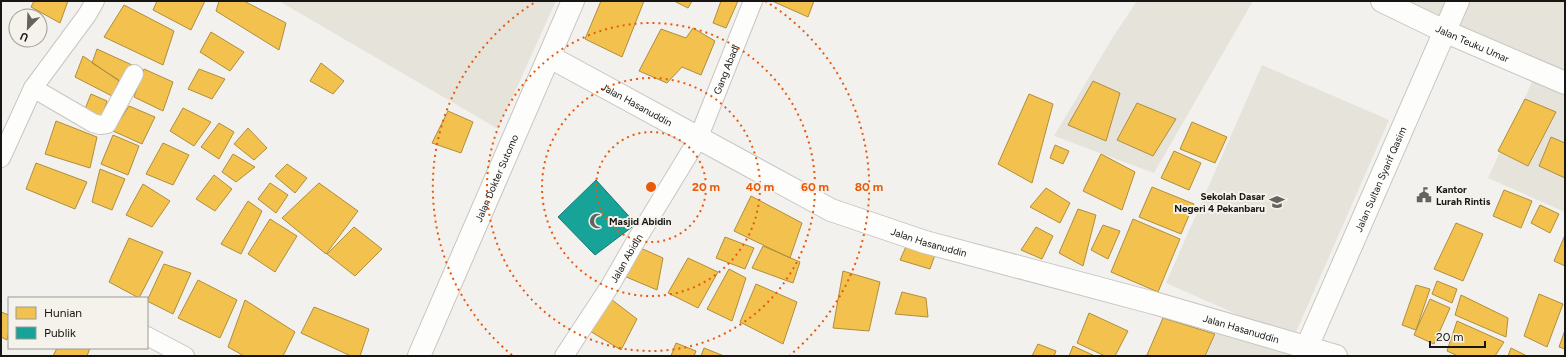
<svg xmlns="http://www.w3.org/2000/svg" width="1566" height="357" viewBox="0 0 1566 357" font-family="Figtree,sans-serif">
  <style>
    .built { fill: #e6e3db }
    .homes { fill: #f2c14e; stroke: #b08e3d }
    .public { fill: #17a398; stroke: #177970 }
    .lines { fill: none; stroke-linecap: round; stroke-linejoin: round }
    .street-casing { stroke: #c7c6c3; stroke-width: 20 }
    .secondary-casing { stroke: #c7c6c3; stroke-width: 24 }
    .street { stroke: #fdfdfc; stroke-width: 18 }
    .secondary { stroke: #fdfdfc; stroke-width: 22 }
    .ring { fill: none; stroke: #e8590c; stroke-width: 2; stroke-dasharray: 2 4 }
    .labels { text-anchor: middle; stroke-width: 4; stroke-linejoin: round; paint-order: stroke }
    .street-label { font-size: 10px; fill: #171614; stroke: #f4f2eb }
    .poi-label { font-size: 10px; font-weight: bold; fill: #171614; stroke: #f4f2eb; text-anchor: start }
    .centre { fill: #e8590c; stroke: #f4f2eb; stroke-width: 2 }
    .ring-label { font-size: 12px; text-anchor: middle; font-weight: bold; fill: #e8590c; stroke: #f4f2eb; stroke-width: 4; stroke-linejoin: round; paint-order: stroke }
  </style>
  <rect width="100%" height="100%" fill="#f2f1ed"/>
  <path class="built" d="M279,1H556L498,129Z
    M1137,1H1253L1154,173L1054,136L1113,37Z
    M1367,1H1565V212L1488,178L1537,71L1431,30Z
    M1262,65L1389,120L1293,339L1166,283Z
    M1218,330L1299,356H1206Z"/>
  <path class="homes" d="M34,1H68L60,23L31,7Z
    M157,1H205L191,30L153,10Z
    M219,1H244L286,23L279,50L216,11Z
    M601,1H644L622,57L585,39Z
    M674,1H692L688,8Z
    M721,1H738L726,28L713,23Z
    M772,1H814L808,17Z
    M124,5L174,31L163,65L104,37Z
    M693,28L715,41L701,75L682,67L667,83L639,71L661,29L686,38Z
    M211,32L244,52L230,71L200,52Z
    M97,49L132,65L125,84L92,63Z
    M83,56L119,81L112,96L75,77Z
    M321,63L344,81L333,94L310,81Z
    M144,69L173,82L163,111L134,97Z
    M199,69L225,79L212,99L188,89Z
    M1093,81L1120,93L1106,141L1068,125Z
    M91,94L107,101L102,117L85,109Z
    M1029,94L1053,104L1032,183L998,164Z
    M1525,99L1556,112L1528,166L1498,151Z
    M1137,103L1176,119L1153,156L1117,140Z
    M129,106L155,117L142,144L113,131Z
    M183,108L211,122L194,146L170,131Z
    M448,111L473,122L461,153L432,143Z
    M56,121L97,137L90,168L45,154Z
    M1192,122L1227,137L1215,163L1180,149Z
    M219,123L234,132L219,159L201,147Z
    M248,128L267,148L254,160L234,144Z
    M113,135L139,146L128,175L101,164Z
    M1551,137L1565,143V178L1539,166Z
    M163,143L189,155L173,185L146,174Z
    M1055,145L1069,151L1063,164L1050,158Z
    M1174,151L1201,163L1189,190L1161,178Z
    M233,154L255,167L236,182L222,172Z
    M1101,154L1135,172L1122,210L1083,191Z
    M36,163L87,182L75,209L26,189Z
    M287,164L307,178L295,193L275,176Z
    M100,169L125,179L112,210L92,202Z
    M214,175L232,189L215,211L196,199Z
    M270,183L288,195L276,213L258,199Z
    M319,183L358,211L326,254L282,218Z
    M143,184L170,201L152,227L126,215Z
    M1152,187L1194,204L1181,234L1139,217Z
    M1046,188L1070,203L1060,223L1030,207Z
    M1504,190L1532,201L1521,228L1493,216Z
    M751,196L802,223L790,258L734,231Z
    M248,201L262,211L241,254L221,244Z
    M1540,205L1559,214L1550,233L1531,223Z
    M1078,209L1096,215L1083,266L1059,253Z
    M270,219L297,236L275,272L248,254Z
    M1133,219L1180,239L1158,292L1111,272Z
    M1456,223L1483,234L1463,281L1434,269Z
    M1103,225L1120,231L1108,259L1091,250Z
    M354,227L382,249L355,276L327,254Z
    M1036,227L1053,236L1042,259L1021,250Z
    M1565,235V266L1554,261Z
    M725,237L754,248L745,269L716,258Z
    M129,238L163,252L139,298L109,282Z
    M908,242L936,252L930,269L900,260Z
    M636,246L663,258L657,290L624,276Z
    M763,246L800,262L793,283L752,268Z
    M688,258L718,272L698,308L668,293Z
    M164,264L191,273L173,314L147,301Z
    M729,269L746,278L732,321L707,309Z
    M843,271L880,282L869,331L833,328Z
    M198,280L237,300L220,338L178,318Z
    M1437,281L1457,289L1452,303L1432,294Z
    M756,284L797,302L783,344L740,322Z
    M1416,285L1430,289L1416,330L1402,325Z
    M902,292L926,298L928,317L895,314Z
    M1539,294L1563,304L1547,347L1524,336Z
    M1461,295L1508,318L1506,337L1455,315Z
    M607,296L637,319L621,350L585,328Z
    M1430,299L1450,308L1434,344L1414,335Z
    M245,300L295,332L283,356H244L228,347Z
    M314,307L369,329L360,356H351L301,333Z
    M1,312L9,315V331L7,340L1,337Z
    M1089,313L1128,331L1115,356H1105L1077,343Z
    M1163,318L1215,334L1205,356H1151L1147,355Z
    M1457,321L1504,342L1495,356H1458L1447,351Z
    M1565,330V349L1559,347Z
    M676,343L696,351L694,356H671Z
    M1038,344L1056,351L1054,356H1032Z
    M1073,346L1095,356H1069Z
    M57,348H90L87,356H53Z
    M704,348L724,356H701Z
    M1511,348L1527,356H1508Z"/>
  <path class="public" d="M596,180L636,224L595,255L558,217Z"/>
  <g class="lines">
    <g class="street-casing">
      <g id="street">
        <path d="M33,88L93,123L100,125L107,124L134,74"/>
        <path d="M1,158L33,88L87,15L95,1"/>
        <path d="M147,336L185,356"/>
        <path id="s1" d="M564,356L610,286L634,244L698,139L753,1"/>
      </g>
    </g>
    <g class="secondary-casing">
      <g id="secondary">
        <path id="s2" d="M1382,1L1444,31L1565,83"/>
        <path id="s3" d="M550,57L831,210L925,242L1154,303L1336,356"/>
        <path id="s4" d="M419,356L573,1"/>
        <path id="s5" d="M1303,356L1458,1"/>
      </g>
    </g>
    <use href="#street" class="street"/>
    <use href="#secondary" class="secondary"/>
  </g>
  <g class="ring">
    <circle cx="651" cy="187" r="55"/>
    <circle cx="651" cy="187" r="109"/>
    <circle cx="651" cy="187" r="164"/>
    <path d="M512 355A218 218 0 0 1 537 1M765 1A218 218 0 0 1 790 355"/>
  </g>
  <defs>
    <g id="civic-bare" transform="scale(1.2)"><path d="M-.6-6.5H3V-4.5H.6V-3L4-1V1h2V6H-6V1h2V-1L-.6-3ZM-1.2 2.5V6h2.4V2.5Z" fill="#646360" stroke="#f4f2eb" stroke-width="2.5" paint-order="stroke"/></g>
    <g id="school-bare" transform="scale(1.2)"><path d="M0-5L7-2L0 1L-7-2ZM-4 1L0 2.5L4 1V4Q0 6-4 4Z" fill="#646360" stroke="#f4f2eb" stroke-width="2.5" paint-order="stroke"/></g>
    <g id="mosque-bare" transform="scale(1.2)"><path d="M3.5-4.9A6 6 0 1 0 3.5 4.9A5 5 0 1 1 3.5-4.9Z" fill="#646360" stroke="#f4f2eb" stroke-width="2.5" paint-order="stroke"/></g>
  </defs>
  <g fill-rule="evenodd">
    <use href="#civic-bare" x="1424" y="195"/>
    <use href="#school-bare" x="1277" y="202"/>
    <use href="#mosque-bare" x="597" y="221"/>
  </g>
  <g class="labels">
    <g class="street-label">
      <text dy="4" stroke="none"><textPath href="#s2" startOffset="100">Jalan Teuku Umar</textPath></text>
      <text dy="4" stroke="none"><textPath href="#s1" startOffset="330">Gang Abadi</textPath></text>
      <text dy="4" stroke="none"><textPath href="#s3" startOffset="99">Jalan Hasanuddin</textPath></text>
      <text dy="4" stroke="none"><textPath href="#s5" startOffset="193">Jalan Sultan Syarif Qasim</textPath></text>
      <text dy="4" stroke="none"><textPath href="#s4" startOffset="194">Jalan Dokter Sutomo</textPath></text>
      <text dy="4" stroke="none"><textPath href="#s3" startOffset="423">Jalan Hasanuddin</textPath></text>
      <text dy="4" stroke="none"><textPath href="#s1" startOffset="116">Jalan Abidin</textPath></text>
      <text dy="4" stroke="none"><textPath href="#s3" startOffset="747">Jalan Hasanuddin</textPath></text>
    </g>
    <g class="poi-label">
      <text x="1436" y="193">Kantor<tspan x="1436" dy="12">Lurah Rintis</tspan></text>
      <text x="1265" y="200" text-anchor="end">Sekolah Dasar<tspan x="1265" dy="12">Negeri 4 Pekanbaru</tspan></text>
      <text x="609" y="225">Masjid Abidin</text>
    </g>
  </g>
  <circle cx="651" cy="187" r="6" class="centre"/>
  <g class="ring-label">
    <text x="706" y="191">20 m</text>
    <text x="760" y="191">40 m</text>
    <text x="815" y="191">60 m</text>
    <text x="869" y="191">80 m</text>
  </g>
  <rect width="1566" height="357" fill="none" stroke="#171614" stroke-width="4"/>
  <rect x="8" y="297" width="140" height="52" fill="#f4f2eb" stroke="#9c9a95"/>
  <rect x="16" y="307" width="20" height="12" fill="#f2c14e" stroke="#9c9a95"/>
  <text x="44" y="317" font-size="12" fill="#171614">Hunian</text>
  <rect x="16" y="327" width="20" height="12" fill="#17a398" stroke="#9c9a95"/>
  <text x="44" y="337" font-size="12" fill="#171614">Publik</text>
  <g transform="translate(28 28) rotate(203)"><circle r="19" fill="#f4f2eb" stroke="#9c9a95"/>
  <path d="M0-3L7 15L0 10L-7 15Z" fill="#646360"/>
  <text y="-6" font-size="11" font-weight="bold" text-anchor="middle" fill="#171614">U</text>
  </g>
  <path d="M1430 341v6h55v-6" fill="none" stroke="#171614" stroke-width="2"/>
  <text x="1436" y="341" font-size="12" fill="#171614" stroke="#f4f2eb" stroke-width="3" paint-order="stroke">20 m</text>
</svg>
